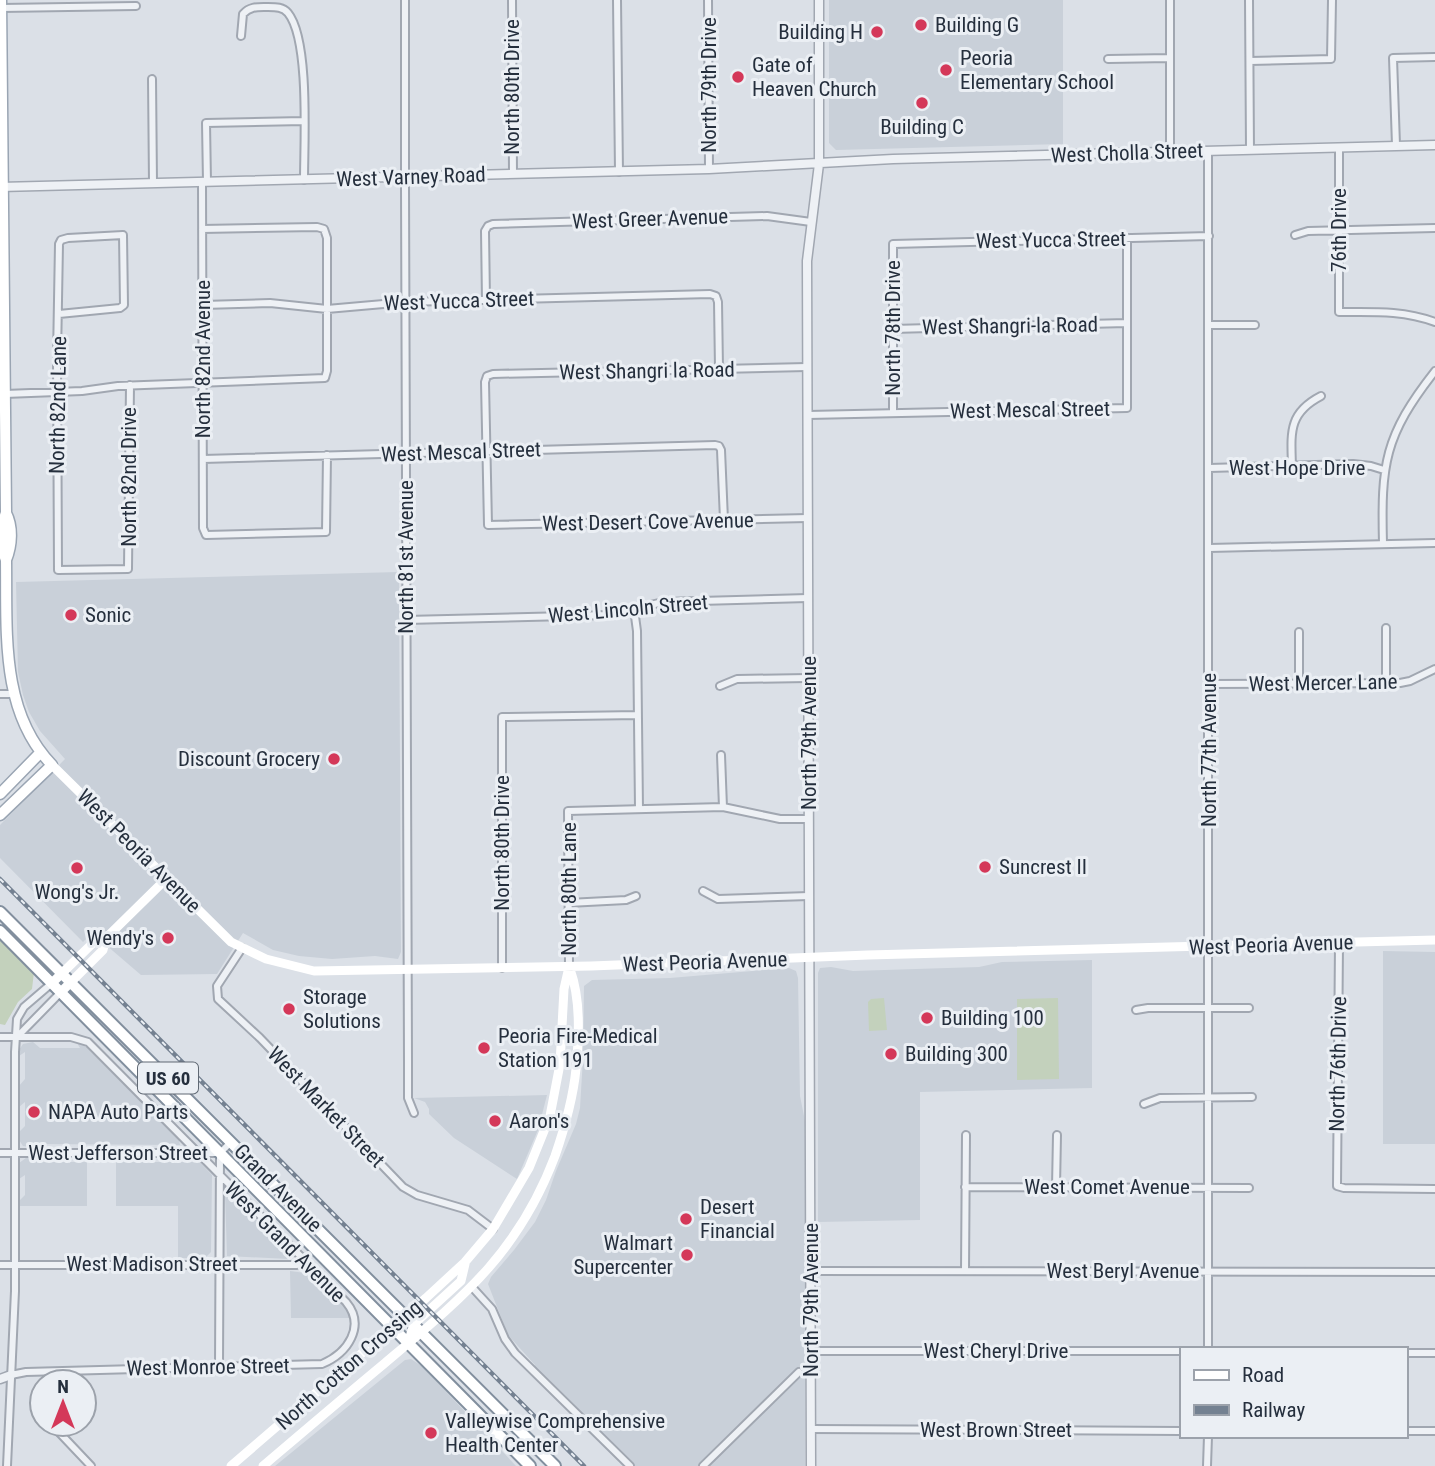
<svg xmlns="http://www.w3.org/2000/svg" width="1435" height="1466" viewBox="0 0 1435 1466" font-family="'Roboto Condensed',sans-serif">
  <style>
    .built { fill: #c9d0d9 }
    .green { fill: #c3d1bc }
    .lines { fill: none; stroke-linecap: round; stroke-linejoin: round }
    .minor-casing { stroke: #a1a7b1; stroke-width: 10 }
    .tertiary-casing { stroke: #a1a7b1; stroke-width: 11 }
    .primary-casing { stroke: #9aa5b3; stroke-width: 13 }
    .trunk-casing { stroke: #828f9e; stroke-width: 14 }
    .minor { stroke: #eef1f5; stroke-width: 6 }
    .tertiary { stroke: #eef1f5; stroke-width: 8 }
    .secondary { stroke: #fff; stroke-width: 9 }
    .primary { stroke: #fff; stroke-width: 10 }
    .trunk { stroke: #fff; stroke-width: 10 }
    .rail-casing { stroke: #748191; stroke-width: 4.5 }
    .rail { stroke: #ebeff4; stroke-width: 2; stroke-dasharray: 5; stroke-linecap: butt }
    .poi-dot { fill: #d43859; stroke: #ebeff4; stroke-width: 2.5 }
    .labels { text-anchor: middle; stroke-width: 6; stroke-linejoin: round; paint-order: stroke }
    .shield { fill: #ebeff4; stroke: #606974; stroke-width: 2 }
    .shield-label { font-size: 19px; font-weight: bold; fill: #252f3d }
    .poi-label { font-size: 21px; fill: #252f3d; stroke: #ebeff4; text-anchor: start }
    .street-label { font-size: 21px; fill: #252f3d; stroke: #ebeff4 }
  </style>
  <rect width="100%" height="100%" fill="#dbe0e7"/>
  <path class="built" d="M829,0H1063V144L836,150L829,143Z
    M399,572L401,952L398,959L375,956L332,959L299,956L273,950L243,933L217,974L141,975L92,933L83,942L0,858V825L65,759L40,731L29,712L23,695L18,672L16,582Z
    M1383,951L1435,952V1144H1383Z
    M1092,960V1088L920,1092V1220L818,1222V973L820,968L831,967L853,971L979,967L1002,962Z
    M789,968L796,971L798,978L800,1096L805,1121V1466H624L528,1371L535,1365L508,1335L488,1284L491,1277L514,1250L535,1222L546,1200L556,1171L576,1124L580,1108L583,1058L584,986L592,980L670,978Z
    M33,1042L40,1048H80L77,1043L84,1045L179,1140L180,1145L33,1144L35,1148L23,1146L19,1140V1132L25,1126V1102L19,1107V1086L25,1079V1052L19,1056V1050L23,1044Z
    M547,1095L538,1130L517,1179L454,1138L429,1114V1109L425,1102L414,1098Z
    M34,1158L39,1162H87V1206H19V1201L25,1195V1175L19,1179V1163L26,1158Z
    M190,1159L198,1160L212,1175L211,1252L205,1258H178V1206H116V1162H190Z
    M228,1192L290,1252L289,1259L227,1256L225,1194Z
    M290,1271L313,1274L347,1307L352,1318H291Z
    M411,1359L423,1367L516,1466H275L405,1360Z"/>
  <path class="green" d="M0,939L34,972L32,989L18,1002L5,1025L0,1024Z
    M884,998L887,1030L869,1031L868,1002L871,999Z
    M1058,998L1059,1079L1017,1080V999Z"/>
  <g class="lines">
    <g class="minor-casing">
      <path id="minor" d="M405,0C405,62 405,125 405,187L408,1062V1098L414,1113
        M512,0L513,174
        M617,0L619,172
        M708,0L709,169
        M1249,0L1250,150
        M1,8L136,6
        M241,36L243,14C250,6 258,7 268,7C276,7 283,7 288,13C310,40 304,143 304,180
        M1108,59L1170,58
        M1250,61L1331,59L1332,0
        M152,79L153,183
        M1396,145L1393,58L1435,57
        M1339,147V312C1372,312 1403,310 1435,322
        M1170,152V0
        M202,182L203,528L206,535L326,532L327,455
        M207,182L206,123L304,121
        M1295,235L1308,231L1435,228
        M486,300L485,231L488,226L493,224L767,216L811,222
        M203,305L270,303L327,309L406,302L710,294L716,296L718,302L719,369
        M59,314L120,308L124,305L123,235L68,238L61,240L59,244L57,357L58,570L128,569L130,385
        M1209,325H1255
        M892,329L1127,323
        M807,367L493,374L487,376L485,382L488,525L808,518
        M5,394L82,391L118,386L325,378L327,371V238L324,229L317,227L202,229
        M893,413V244L1209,236
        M808,415L1127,408V238
        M203,459L715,445L719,446L721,450L724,520
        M1292,466C1291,433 1288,413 1321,396
        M1209,468L1353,464L1371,466L1384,470
        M1383,544C1381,464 1384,436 1435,371
        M1209,548L1435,543
        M634,609L637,631L639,809
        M406,620L608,615L663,602L808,598
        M1299,632V684
        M1209,684L1400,683L1410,681L1435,669
        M1386,684V628
        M720,686L737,679L808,678
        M0,694H10
        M721,755L723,807
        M703,891L718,899L809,896
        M568,903L626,900L636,896
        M1339,943L1337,1186L1344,1188L1435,1189
        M242,948L217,986L218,999L260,1038L403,1187L417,1195L468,1210L493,1229
        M569,967L568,811L723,807L780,819H809
        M502,968V717L638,715
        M1136,1010L1148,1008H1249
        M0,1037H71L88,1042L346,1302C366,1326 348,1353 322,1364L26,1372L11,1375
        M17,1037L61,992
        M1144,1104L1160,1098L1252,1097
        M0,1153H220L231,1142
        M965,1187L1249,1188
        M1056,1187L1057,1135
        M0,1265H297L303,1260
        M812,1271L1435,1272
        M965,1271L966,1135
        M472,1287L492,1309L505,1339L515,1353L630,1466
        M1208,1349V151
        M811,1351H1181
        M1405,1353H1435
        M219,1367L220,1153
        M44,1424L55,1428L91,1466
        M811,1429L1181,1431
        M1405,1431H1435
        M7,1466L15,1291V1052L17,1019L24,1007L52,983
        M703,1466L799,1372
        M1207,1466L1208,1436"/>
    </g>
    <g class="tertiary-casing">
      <path id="tertiary" d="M0,187L709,169L893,159L1435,145
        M0,1379L11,1375
        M811,1466L807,261L819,164V0"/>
    </g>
    <g class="primary-casing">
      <path id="primary" d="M1,0L6,513C13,527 12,545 6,560
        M0,794L40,753
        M0,815L52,765C0,712 7,632 6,560C0,546 0,527 6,513"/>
    </g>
    <g class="trunk-casing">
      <path id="trunk" d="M0,912L555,1466
        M0,931L530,1466"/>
    </g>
    <use href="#minor" class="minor"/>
    <use href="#tertiary" class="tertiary"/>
    <path class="secondary" d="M52,765L231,942L266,959L314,971L591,966L868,955L1435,940
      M52,983L95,941L106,938L167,878
      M61,992L103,950L106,938
      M408,1343L414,1324L461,1281L465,1264
      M231,1466L426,1298L465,1262L493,1229L529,1168L550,1116L560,1064L564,989L569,967
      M263,1466C303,1432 344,1397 385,1363C462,1298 518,1254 555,1156C565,1127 573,1099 576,1069C579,1036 581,1000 570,969"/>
    <use href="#primary" class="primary"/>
    <use href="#trunk" class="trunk"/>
    <g class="rail-casing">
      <path id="rail" d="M0,879L584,1466"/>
    </g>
    <use href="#rail" class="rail"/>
  </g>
  <g class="poi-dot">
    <circle cx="921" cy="25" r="7"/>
    <circle cx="877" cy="32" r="7"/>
    <circle cx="946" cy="70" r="7"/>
    <circle cx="738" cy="77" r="7"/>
    <circle cx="922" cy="103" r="7"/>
    <circle cx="71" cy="615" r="7"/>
    <circle cx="334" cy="759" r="7"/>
    <circle cx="985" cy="867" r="7"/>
    <circle cx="77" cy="868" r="7"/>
    <circle cx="168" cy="938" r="7"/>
    <circle cx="289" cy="1009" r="7"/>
    <circle cx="927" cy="1018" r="7"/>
    <circle cx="484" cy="1048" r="7"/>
    <circle cx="891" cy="1054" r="7"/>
    <circle cx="34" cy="1112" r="7"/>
    <circle cx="495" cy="1121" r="7"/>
    <circle cx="686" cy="1219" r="7"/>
    <circle cx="687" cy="1255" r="7"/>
    <circle cx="431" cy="1433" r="7"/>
  </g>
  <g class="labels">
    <rect class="shield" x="138" y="1062.5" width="60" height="31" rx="5"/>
    <g class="shield-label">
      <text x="168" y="1085">US 60</text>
    </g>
    <g class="poi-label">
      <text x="935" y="32">Building G</text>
      <text x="863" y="39" text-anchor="end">Building H</text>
      <text x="960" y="65">Peoria<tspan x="960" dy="24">Elementary School</tspan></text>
      <text x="752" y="72">Gate of<tspan x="752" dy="24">Heaven Church</tspan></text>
      <text x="922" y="134" text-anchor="middle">Building C</text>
      <text x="85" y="622">Sonic</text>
      <text x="320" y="766" text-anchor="end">Discount Grocery</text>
      <text x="999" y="874">Suncrest II</text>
      <text x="77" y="899" text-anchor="middle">Wong's Jr.</text>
      <text x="154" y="945" text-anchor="end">Wendy's</text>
      <text x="303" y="1004">Storage<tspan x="303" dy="24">Solutions</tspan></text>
      <text x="941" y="1025">Building 100</text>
      <text x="498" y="1043">Peoria Fire-Medical<tspan x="498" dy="24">Station 191</tspan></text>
      <text x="905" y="1061">Building 300</text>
      <text x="48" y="1119">NAPA Auto Parts</text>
      <text x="509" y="1128">Aaron's</text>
      <text x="700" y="1214">Desert<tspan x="700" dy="24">Financial</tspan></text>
      <text x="673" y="1250" text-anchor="end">Walmart<tspan x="673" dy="24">Supercenter</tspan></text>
      <text x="445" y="1428">Valleywise Comprehensive<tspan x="445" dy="24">Health Center</tspan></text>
    </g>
    <g class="street-label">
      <text transform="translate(709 85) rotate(-90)" y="7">North 79th Drive</text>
      <text transform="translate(512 87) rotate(-90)" y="7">North 80th Drive</text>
      <text transform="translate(1127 153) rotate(-2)" y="7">West Cholla Street</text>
      <text transform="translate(411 177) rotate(-2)" y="7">West Varney Road</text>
      <text transform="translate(650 219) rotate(-2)" y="7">West Greer Avenue</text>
      <text transform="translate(1339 230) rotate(-90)" y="7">76th Drive</text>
      <text transform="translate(1051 240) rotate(-1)" y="7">West Yucca Street</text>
      <text transform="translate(459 301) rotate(-2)" y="7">West Yucca Street</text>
      <text transform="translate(1010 326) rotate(-1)" y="7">West Shangri-la Road</text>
      <text transform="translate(893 328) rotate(-90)" y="7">North 78th Drive</text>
      <text transform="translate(203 359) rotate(-90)" y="7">North 82nd Avenue</text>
      <text transform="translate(647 371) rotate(-1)" y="7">West Shangri la Road</text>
      <text transform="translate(58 405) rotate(-89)" y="7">North 82nd Lane</text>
      <text transform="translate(1030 410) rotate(-1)" y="7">West Mescal Street</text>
      <text transform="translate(461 452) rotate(-2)" y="7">West Mescal Street</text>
      <text x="1297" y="475">West Hope Drive</text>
      <text transform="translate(129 477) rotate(-90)" y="7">North 82nd Drive</text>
      <text transform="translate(648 522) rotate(-1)" y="7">West Desert Cove Avenue</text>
      <text transform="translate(406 557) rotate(-90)" y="7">North 81st Avenue</text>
      <text transform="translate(628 609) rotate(-5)" y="7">West Lincoln Street</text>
      <text transform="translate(1323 683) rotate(-1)" y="7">West Mercer Lane</text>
      <text transform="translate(809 733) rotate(-90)" y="7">North 79th Avenue</text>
      <text transform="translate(1209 750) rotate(-90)" y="7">North 77th Avenue</text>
      <text transform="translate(502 843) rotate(-90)" y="7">North 80th Drive</text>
      <text transform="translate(139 851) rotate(45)" y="7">West Peoria Avenue</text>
      <text transform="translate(569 889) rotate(-90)" y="7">North 80th Lane</text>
      <text transform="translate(1271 945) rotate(-2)" y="7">West Peoria Avenue</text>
      <text transform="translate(705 962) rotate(-2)" y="7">West Peoria Avenue</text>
      <text transform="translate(1338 1064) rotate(-89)" y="7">North 76th Drive</text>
      <text transform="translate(326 1107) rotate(46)" y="7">West Market Street</text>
      <text x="118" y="1160">West Jefferson Street</text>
      <text x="1107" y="1194">West Comet Avenue</text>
      <text transform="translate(278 1188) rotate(45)" y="7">Grand Avenue</text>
      <text transform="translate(285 1242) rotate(45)" y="7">West Grand Avenue</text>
      <text x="152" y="1271">West Madison Street</text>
      <text x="1123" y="1278">West Beryl Avenue</text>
      <text transform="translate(811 1300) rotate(-90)" y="7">North 79th Avenue</text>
      <text x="996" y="1358">West Cheryl Drive</text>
      <text transform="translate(349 1365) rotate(-41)" y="7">North Cotton Crossing</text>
      <text transform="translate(208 1367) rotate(-1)" y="7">West Monroe Street</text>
      <text x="996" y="1437">West Brown Street</text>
    </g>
  </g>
  <rect x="1180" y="1347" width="228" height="91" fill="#ebeff4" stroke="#9ca2ab" stroke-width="2"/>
  <rect x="1194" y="1370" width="35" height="10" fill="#ffffff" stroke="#9ca2ab" stroke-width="2"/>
  <text x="1242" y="1382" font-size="21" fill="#252f3d">Road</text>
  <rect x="1194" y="1405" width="35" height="10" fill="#748191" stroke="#9ca2ab" stroke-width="2"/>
  <text x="1242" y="1417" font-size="21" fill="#252f3d">Railway</text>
  <g transform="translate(63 1403)"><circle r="33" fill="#ebeff4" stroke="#9ca2ab" stroke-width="2"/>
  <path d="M0-5L12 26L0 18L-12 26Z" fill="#d43859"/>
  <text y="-10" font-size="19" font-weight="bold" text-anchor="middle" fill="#252f3d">N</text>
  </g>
</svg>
